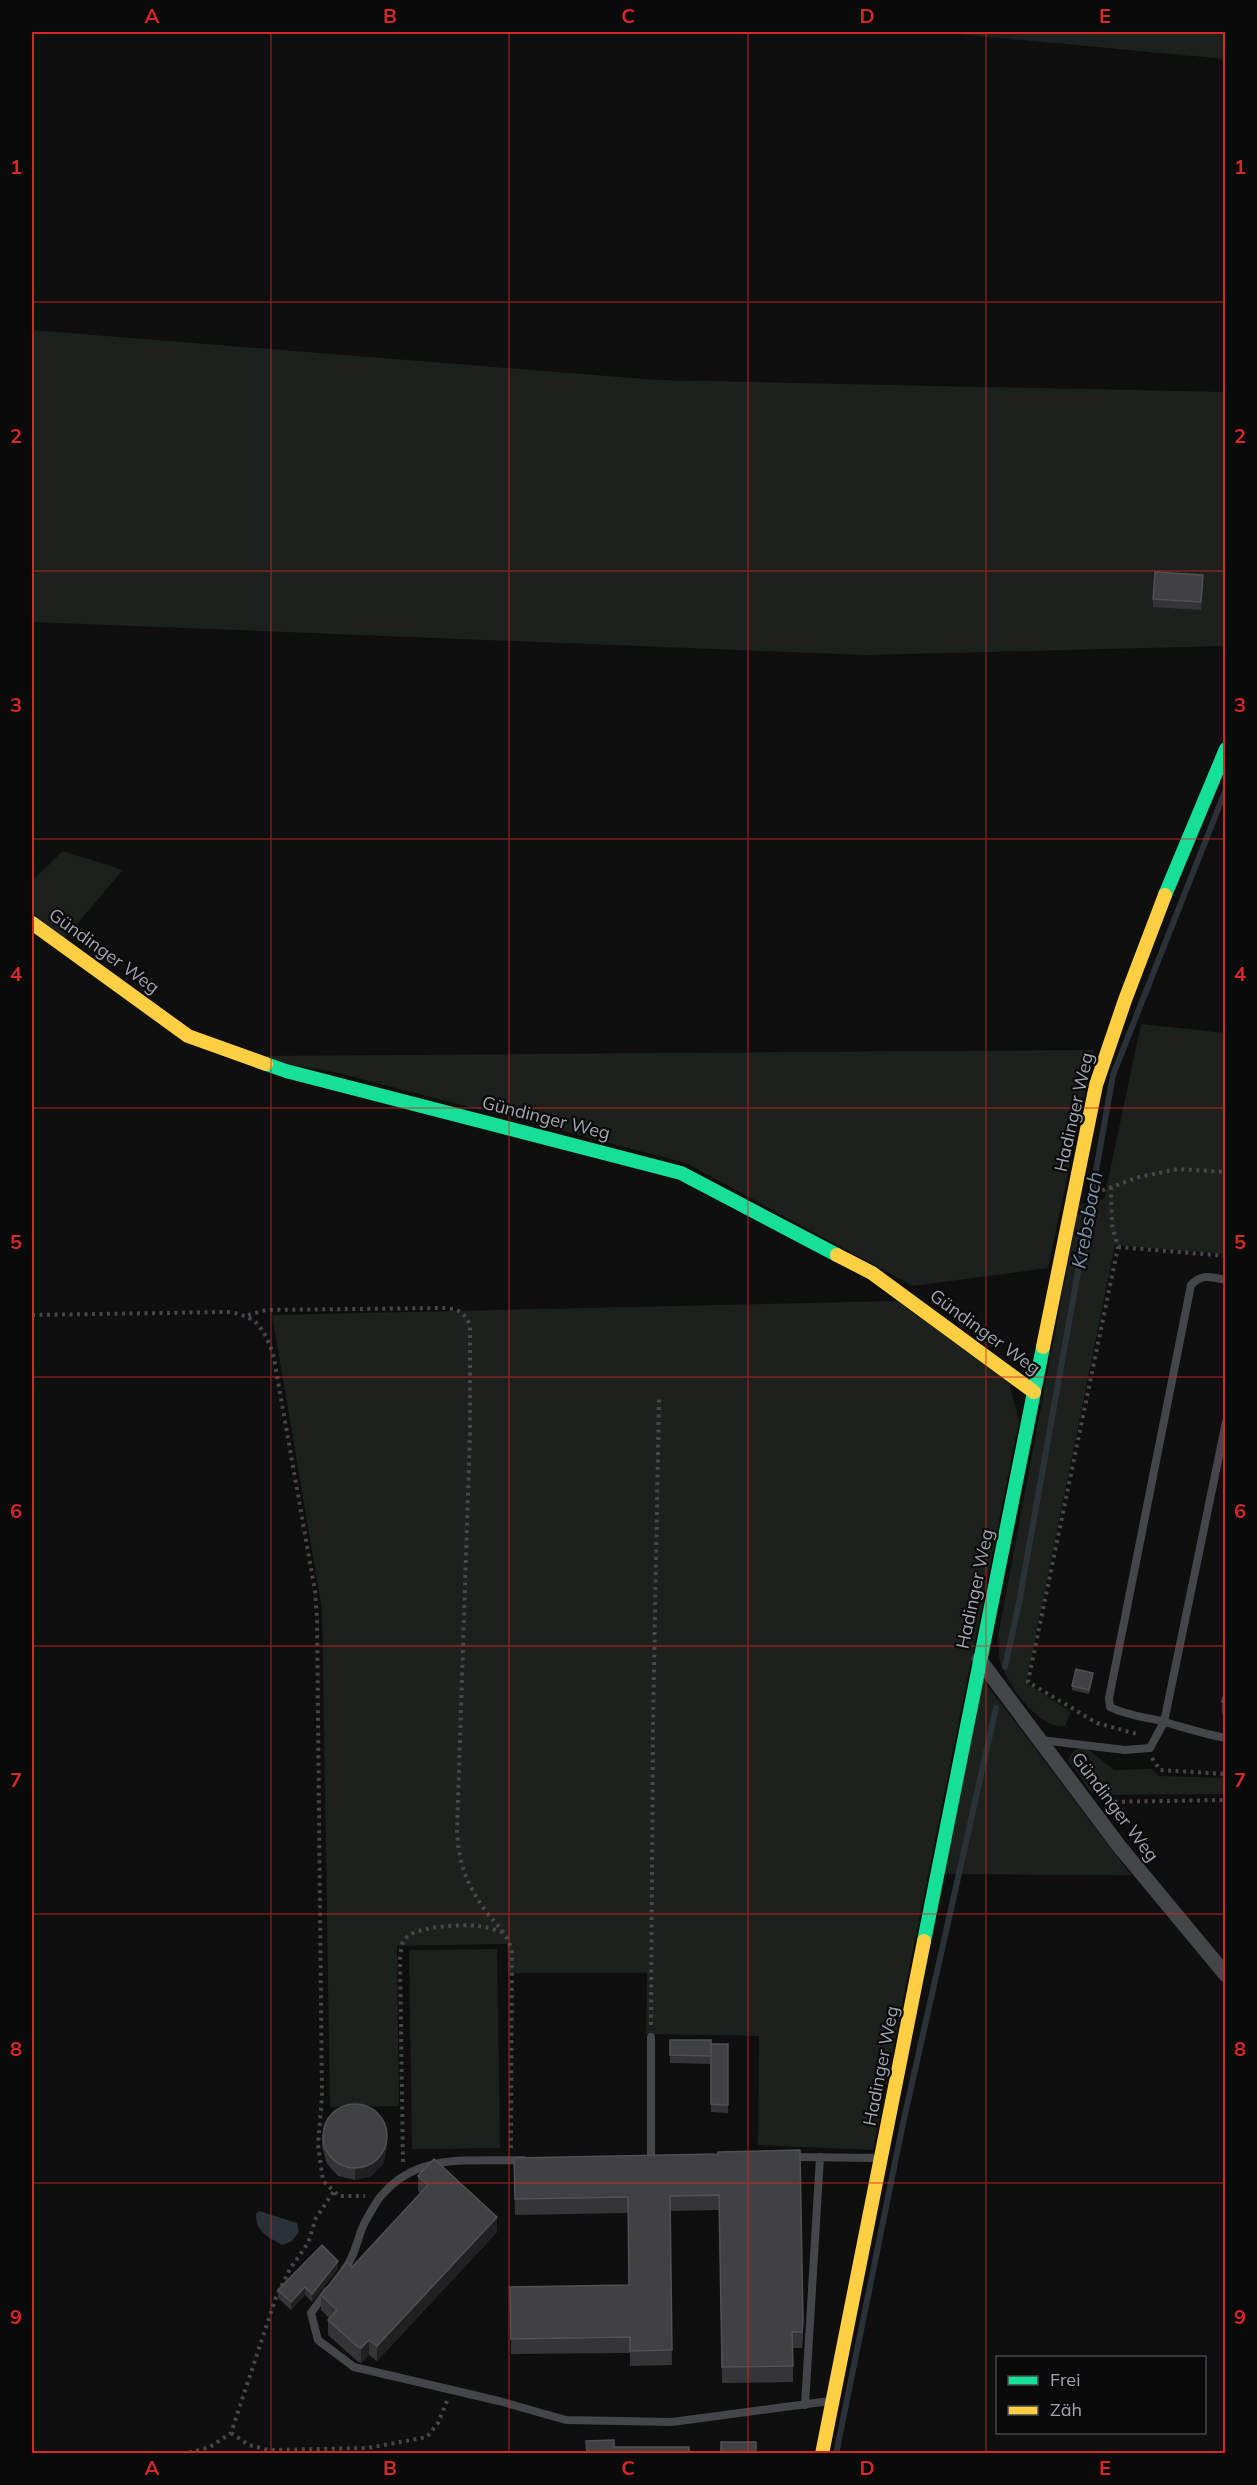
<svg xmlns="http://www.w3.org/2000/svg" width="1257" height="2485" viewBox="0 0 1257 2485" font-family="Mulish,sans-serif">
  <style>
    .green { fill: #1c211d }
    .water { fill: #2b3237 }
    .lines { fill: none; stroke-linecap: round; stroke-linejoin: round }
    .stream { stroke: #2b3237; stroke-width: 6 }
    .path { stroke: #47474b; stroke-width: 4; stroke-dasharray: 3 4.5; stroke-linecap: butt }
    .lane { stroke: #45464a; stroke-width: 8 }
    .street { stroke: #45464a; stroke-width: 15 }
    .fast { stroke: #16e098; stroke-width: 14 }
    .slow { stroke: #ffcf43; stroke-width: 14 }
    .wall { fill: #353537 }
    .shaded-wall { fill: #212122 }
    .building { fill: #414144; stroke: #505155; stroke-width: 1.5 }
    .grid { fill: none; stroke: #d62828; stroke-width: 1.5; stroke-opacity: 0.55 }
    .labels { text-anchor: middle; stroke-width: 4.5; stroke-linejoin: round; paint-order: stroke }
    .street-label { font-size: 18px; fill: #a2a5b0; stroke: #0a0a0b }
    .water-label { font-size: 20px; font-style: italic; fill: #7b90a8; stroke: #0a0a0b }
    .neatline { fill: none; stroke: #d62828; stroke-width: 2 }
    .grid-label { font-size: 20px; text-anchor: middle; font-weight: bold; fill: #d62828 }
  </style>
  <rect width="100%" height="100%" fill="#0f0f10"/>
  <path class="green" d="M936,32H1225V59L1215,58Z
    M32,330L657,380L1225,392V646L866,655L32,622Z
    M63,851L123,870L64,939L32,912V881Z
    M1141,1024L1225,1033V1254L1115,1245L1026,1683L1071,1712L1065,1726C1040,1731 1008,1685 1001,1664C998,1656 999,1644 998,1636L1079,1205L1104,1199Z
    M1094,1050L1048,1268L913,1286L686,1163L334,1072L246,1056Z
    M897,1301L1009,1382L1019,1421L873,2150L758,2145L759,2036L646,2034L647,1973H508L507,1944L397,1946L399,2106L330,2107L322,1609L272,1315Z
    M983,1680L1131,1875L944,1874Z
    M1085,1747L1114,1770L1151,1769L1159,1776L1225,1778V1794L1101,1795L1090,1791L1069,1761C1070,1751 1076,1750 1085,1747Z
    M497,1949L500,2148L412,2149L409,1950Z"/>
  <path class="water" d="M259,2211L297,2223L299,2232L292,2241L282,2245C267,2236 256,2232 256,2214Z"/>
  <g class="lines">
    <path class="stream" d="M1005,1667L1019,1603L1113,1075L1226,789
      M836,2454L902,2128L996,1708"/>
    <path class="path" d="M1111,1187L1112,1225L1118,1247L1028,1682L1097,1723L1137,1734L1138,1737
      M1095,1193L1139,1177L1178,1169L1226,1172
      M1118,1247L1226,1256
      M32,1315L230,1312C259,1318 262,1327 273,1353L315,1591L317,1619L322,2096L318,2145L323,2181L339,2196H365
      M248,1315L266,1310L446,1308C459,1309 466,1314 470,1326V1433L457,1831C459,1864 466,1883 485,1910C496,1925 509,1934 512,1953L511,2148
      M1152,1758L1160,1770L1226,1774
      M1107,1802L1226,1800
      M651,2025L653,1724L659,1397
      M403,2162L400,1958C401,1952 401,1943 405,1939C414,1926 463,1924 479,1926C487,1927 495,1930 503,1932
      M231,2433L249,2445L269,2450L368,2448L427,2437L438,2423L447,2401
      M174,2454L192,2452L210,2447L231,2433L276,2297L290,2269L308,2243L316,2218L334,2191"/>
    <path class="lane" d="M1226,1280C1212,1277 1202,1273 1191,1285L1109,1698L1110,1707C1125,1715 1144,1717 1161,1721C1183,1727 1203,1734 1226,1738
      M1041,1740L1125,1750L1150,1748L1164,1722L1226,1422
      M651,2037V2156
      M790,2157L880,2158
      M344,2270C356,2256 357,2236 366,2220C371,2212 375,2203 381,2196C418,2151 471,2162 523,2160
      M327,2291L311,2313L318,2340L354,2367L499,2401L566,2420L672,2422L830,2401
      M805,2405L820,2157"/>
    <path class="street" d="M979,1659L1119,1846L1226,1975"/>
    <path class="fast" d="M1165,895L1226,749
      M266,1064L286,1071L681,1173L837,1255
      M924,1941L1043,1347"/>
    <path class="slow" d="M32,923L188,1036L266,1064
      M837,1255L872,1273L1034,1392
      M1043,1347L1096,1085L1125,1000L1165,895
      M822,2454L924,1941"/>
  </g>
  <path class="wall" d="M1203,583L1201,610L1153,607V599Z
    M1093,1677L1089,1694L1072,1690V1686Z
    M1226,1687V1715L1222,1714V1702Z
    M670,2040L711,2056L728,2044V2113L711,2112V2064L670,2063Z
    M322,2136L387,2148L383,2164L371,2176L355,2180L338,2176L327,2164L322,2147Z
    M800,2150L803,2338L802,2348H793V2382L722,2383L719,2210L670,2211L672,2365L630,2366V2353L511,2354L510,2287L629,2285L628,2213L515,2215L514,2158L718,2154Z
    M418,2176L497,2232L377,2361L369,2355L361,2363L357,2361L328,2335V2320L329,2318L321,2310V2295L352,2267L420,2193L418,2191Z
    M338,2269L312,2302L305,2295L291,2310L278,2298V2290Z"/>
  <path class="shaded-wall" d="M387,2136V2148L383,2164L371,2176L355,2180V2168Z
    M497,2217V2232L377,2361V2346Z
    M338,2261V2269L312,2302V2294Z
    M305,2287V2295L291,2310V2302Z
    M369,2340V2355L361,2363V2348Z"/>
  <path class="building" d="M1155,572L1203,575L1201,602L1153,599Z
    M1076,1669L1093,1673L1089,1690L1072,1686Z
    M1226,1687V1703L1222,1702Z
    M670,2040H711V2056L670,2055Z
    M711,2044H728V2105L711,2104Z
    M323 2136a32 32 0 1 1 64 0a32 32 0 1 1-64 0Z
    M800,2150L803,2322L802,2332H792L793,2366L722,2367L719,2195L670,2196L672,2350L630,2351V2337L511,2339L510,2287L629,2285L628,2197L515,2199L514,2158L718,2154V2152Z
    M434,2159L497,2217L377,2346L369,2340L361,2348L357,2346L328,2320L337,2310L321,2295L347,2262L352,2267L428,2185L418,2176Z
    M322,2245L338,2261L312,2294L305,2287L291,2302L278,2290Z
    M614,2440V2447H689V2454H587L586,2441Z
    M721,2442H756V2454H721Z"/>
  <path class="grid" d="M271,32V2454M509,32V2454M748,32V2454M986,32V2454M32,302H1226M32,571H1226M32,839H1226M32,1108H1226M32,1377H1226M32,1646H1226M32,1914H1226M32,2183H1226"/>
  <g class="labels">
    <g class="street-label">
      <text transform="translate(104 951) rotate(36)" y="6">Gündinger Weg</text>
      <text transform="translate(1074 1112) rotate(-77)" y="6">Hadinger Weg</text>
      <text transform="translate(546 1118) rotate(14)" y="6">Gündinger Weg</text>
      <text transform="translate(985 1332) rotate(36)" y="6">Gündinger Weg</text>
      <text transform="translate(975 1589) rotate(-78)" y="6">Hadinger Weg</text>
      <text transform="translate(1115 1807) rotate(53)" y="6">Gündinger Weg</text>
      <text transform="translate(881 2066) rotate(-79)" y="6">Hadinger Weg</text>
    </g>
    <g class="water-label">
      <text transform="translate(1087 1220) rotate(-80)" y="7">Krebsbach</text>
    </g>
  </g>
  <rect width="1257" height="2485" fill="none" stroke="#0a0a0b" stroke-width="66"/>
  <rect x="996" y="2356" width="210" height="78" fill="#0a0a0b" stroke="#47484d" stroke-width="1.5"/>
  <rect x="1008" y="2376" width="30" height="9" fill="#16e098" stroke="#47484d" stroke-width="1.5"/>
  <text x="1050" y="2386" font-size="18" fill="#a2a5b0">Frei</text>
  <rect x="1008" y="2406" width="30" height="9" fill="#ffcf43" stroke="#47484d" stroke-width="1.5"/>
  <text x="1050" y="2416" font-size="18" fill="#a2a5b0">Zäh</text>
  <rect x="33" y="33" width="1191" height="2419" class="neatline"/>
  <g class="grid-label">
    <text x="152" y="23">A</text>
    <text x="390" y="23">B</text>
    <text x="628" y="23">C</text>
    <text x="867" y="23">D</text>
    <text x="1105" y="23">E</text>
    <text x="16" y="174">1</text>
    <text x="1240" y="174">1</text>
    <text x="16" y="443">2</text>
    <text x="1240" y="443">2</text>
    <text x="16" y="712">3</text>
    <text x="1240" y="712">3</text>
    <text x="16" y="981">4</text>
    <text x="1240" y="981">4</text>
    <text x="16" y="1249">5</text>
    <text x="1240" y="1249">5</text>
    <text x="16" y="1518">6</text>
    <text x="1240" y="1518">6</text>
    <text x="16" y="1787">7</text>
    <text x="1240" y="1787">7</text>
    <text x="16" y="2056">8</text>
    <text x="1240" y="2056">8</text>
    <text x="16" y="2324">9</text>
    <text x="1240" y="2324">9</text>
    <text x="152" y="2475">A</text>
    <text x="390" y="2475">B</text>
    <text x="628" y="2475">C</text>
    <text x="867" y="2475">D</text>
    <text x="1105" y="2475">E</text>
  </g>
</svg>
